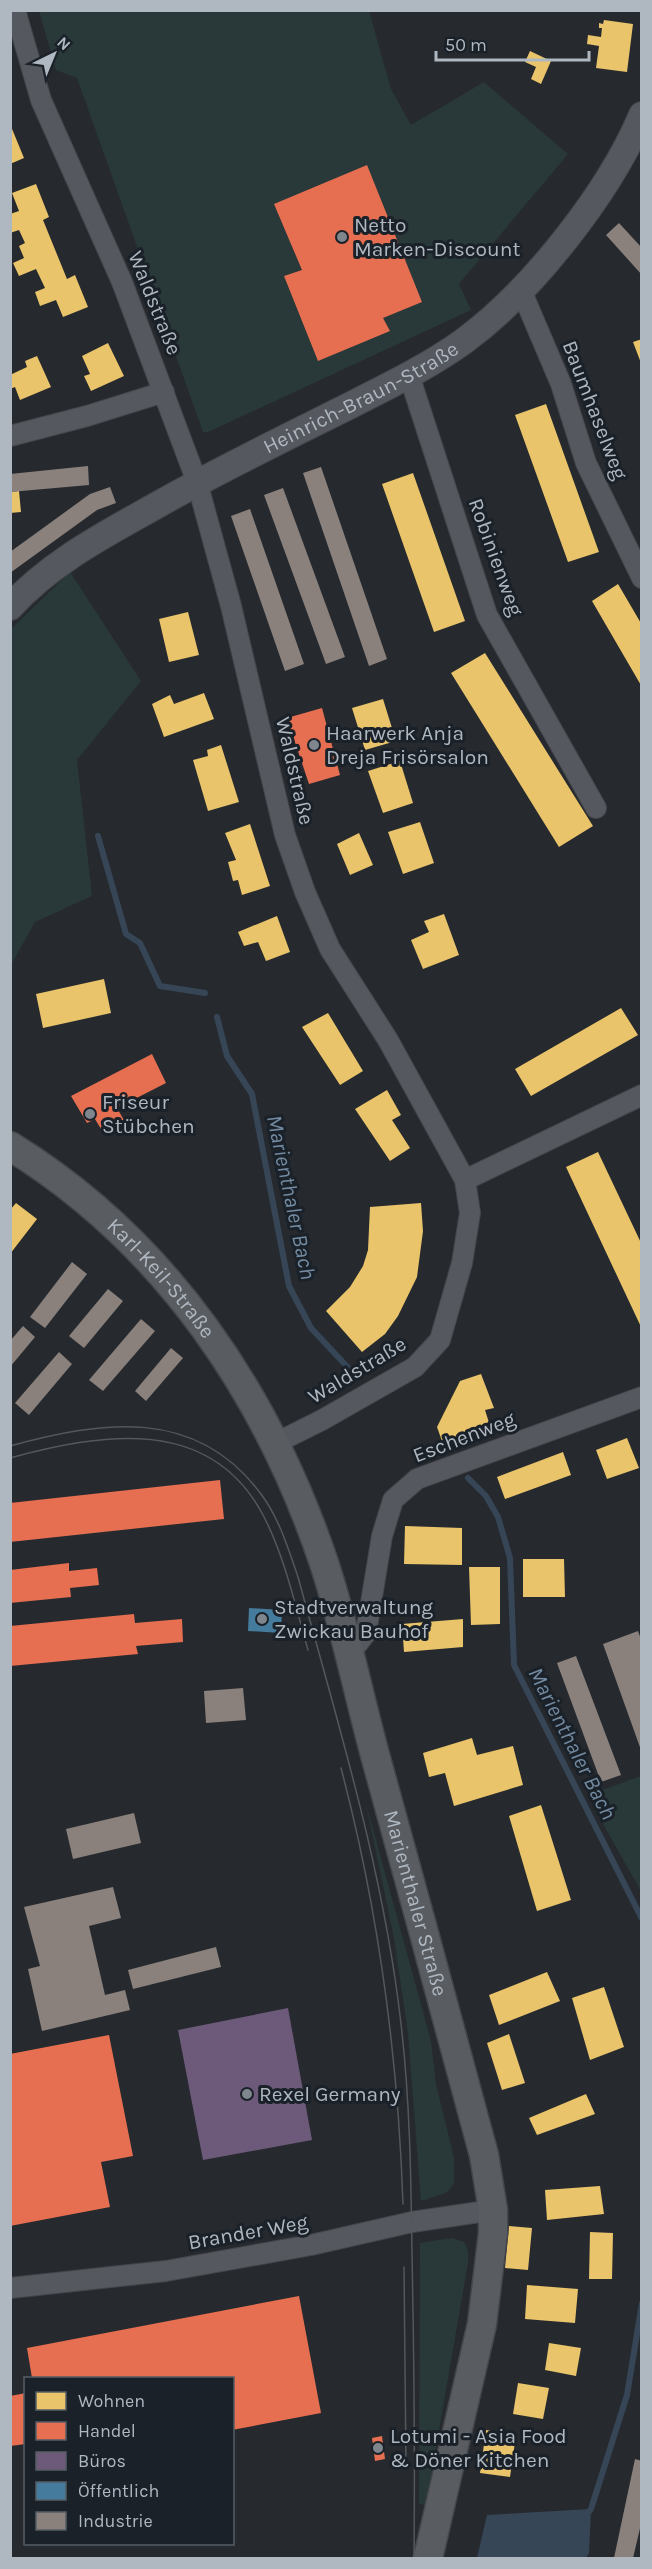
<svg xmlns="http://www.w3.org/2000/svg" width="652" height="2569" viewBox="0 0 652 2569" font-family="Karla,sans-serif">
  <style>
    .green { fill: #293838 }
    .water { fill: #374657 }
    .homes { fill: #e9c46a }
    .shops { fill: #e76f51 }
    .offices { fill: #6d597a }
    .public { fill: #457b9d }
    .industry { fill: #8a817c }
    .lines { fill: none; stroke-linecap: round; stroke-linejoin: round }
    .stream { stroke: #374657; stroke-width: 6 }
    .minor-casing { stroke: #43464a; stroke-width: 22 }
    .tertiary-casing { stroke: #43464a; stroke-width: 28 }
    .secondary-casing { stroke: #43464a; stroke-width: 31 }
    .minor { stroke: #55585e; stroke-width: 20 }
    .tertiary { stroke: #55585e; stroke-width: 26 }
    .secondary { stroke: #595d62; stroke-width: 28 }
    .tram { stroke: #54585c; stroke-width: 1.5 }
    .poi-dot { fill: #7f868e; stroke: #1a2128; stroke-width: 2 }
    .labels { text-anchor: middle; stroke-width: 6; stroke-linejoin: round; paint-order: stroke }
    .poi-label { font-size: 21px; fill: #afb7c1; stroke: #1a2128; text-anchor: start }
    .street-label { font-size: 21px; fill: #afb7c1; stroke: #1a2128 }
    .water-label { font-size: 22px; font-style: italic; fill: #738aa1; stroke: #1a2128 }
  </style>
  <rect width="100%" height="100%" fill="#262a2f"/>
  <path class="green" d="M39,11H369L391,89L411,125L484,82L568,154L459,284L471,310L208,432H203L77,78L56,70Z
    M70,572L141,681L77,760L92,896L35,922L11,965V629Z
    M641,1776H642L641,1891L595,1810L602,1790Z
    M366,1804L431,2041L436,2084L454,2158V2184L446,2193L421,2201L408,2033L394,1938Z
    M452,2238L464,2242L468,2251V2263L426,2505L419,2504L420,2243Z"/>
  <path class="water" d="M591,2509L589,2553L586,2558H477L487,2515Z"/>
  <path class="homes" d="M604,20L633,24L627,72L596,68L599,46L587,44L588,35L601,37L602,28H599V23L603,24Z
    M530,51L551,61L541,84L531,79L536,67L525,62Z
    M10,124L24,158L10,164Z
    M36,184L49,217L43,220L67,279L75,275L88,307L63,317L56,300L40,306L35,292L45,288L36,269L19,276L13,263L24,258L19,246L25,243L19,230L10,233V214L19,211L12,193Z
    M642,339V363H641L633,342Z
    M108,343L124,376L91,391L84,376L90,374L82,356Z
    M37,356L51,387L20,400L15,387L10,389V375L27,367L25,361Z
    M546,404L599,552L568,562L515,415Z
    M413,473L465,621L434,632L382,484Z
    M19,491L21,512L10,513V492Z
    M618,584L642,625V687L592,601Z
    M188,612L199,655L169,662L159,619Z
    M485,653L593,826L559,847L451,673Z
    M204,693L214,719L164,737L152,704L170,695L174,704Z
    M383,699L396,741L365,750L352,708Z
    M221,745L239,802L208,811L193,760L208,756L207,750Z
    M400,761L413,803L383,813L368,771Z
    M420,822L434,863L403,874L388,832Z
    M250,824L270,886L242,895L238,880L233,881L228,862L236,860L225,833Z
    M359,833L373,865L350,875L337,844Z
    M444,914L459,955L423,969L411,940L429,932L424,921Z
    M277,916L290,952L266,961L258,942L244,946L238,932Z
    M104,979L111,1013L43,1028L36,994Z
    M621,1008L638,1035L531,1096L515,1069Z
    M328,1013L363,1071L340,1085L302,1027Z
    M387,1090L401,1115L392,1120L410,1148L390,1161L355,1109Z
    M598,1152L642,1245V1329L566,1167Z
    M16,1203L37,1219L10,1254V1210Z
    M421,1203L423,1231L417,1277L398,1316L385,1334L362,1352L326,1311L350,1287L363,1266L368,1250L370,1207Z
    M481,1374L494,1408L485,1410L491,1429L443,1444L437,1427L460,1381Z
    M627,1438L639,1468L607,1479L596,1450Z
    M563,1452L571,1475L505,1499L497,1477Z
    M405,1526L462,1528V1565L404,1564Z
    M523,1559H564L565,1597H523Z
    M469,1567H500V1624L471,1625Z
    M463,1619V1647L404,1652L402,1624Z
    M472,1738L477,1755L513,1746L523,1785L454,1806L445,1773L429,1777L423,1753Z
    M541,1805L571,1900L537,1911L509,1816Z
    M547,1972L560,2001L499,2025L489,1995Z
    M604,1987L624,2047L590,2060L572,1998Z
    M509,2034L525,2083L502,2090L487,2043Z
    M586,2094L595,2114L537,2135L529,2118Z
    M600,2186L604,2214L547,2220L545,2190Z
    M509,2226L532,2228L528,2270L505,2268Z
    M590,2232L613,2233L612,2279H589Z
    M527,2285L578,2289L575,2323L525,2319Z
    M549,2343L581,2348L576,2376L545,2370Z
    M518,2383L549,2388L543,2419L513,2414Z
    M486,2430L516,2435L510,2477L480,2473Z"/>
  <path class="shops" d="M367,165L422,302L383,318L390,331L318,361L284,276L302,270L274,204Z
    M322,708L340,775L309,784L287,718Z
    M152,1054L166,1083L117,1108L125,1122L104,1134L95,1119L87,1123L71,1096Z
    M220,1480L224,1519L10,1542V1503Z
    M69,1563V1571L97,1568L99,1585L70,1588L71,1597L10,1603V1570Z
    M134,1614L135,1623L182,1619L183,1642L136,1646L138,1654L10,1666V1626Z
    M109,2035L133,2156L101,2162L110,2207L10,2226V2054Z
    M299,2296L321,2413L232,2430V2378H32L27,2348Z
    M26,2393V2444L10,2446V2396Z
    M382,2436L385,2459L375,2461L372,2438Z"/>
  <path class="offices" d="M288,2008L312,2140L203,2160L178,2030Z"/>
  <path class="public" d="M249,1608L282,1610L281,1633L248,1631Z"/>
  <path class="industry" d="M619,223L642,248V275L606,235Z
    M88,466L89,485L10,492V474Z
    M321,467L387,659L369,666L303,473Z
    M110,487L116,503L97,510L10,573V552L90,494Z
    M283,488L345,657L326,664L264,495Z
    M250,509L304,664L285,671L231,516Z
    M72,1262L87,1274L45,1328L30,1317Z
    M108,1289L123,1301L84,1348L69,1336Z
    M141,1319L155,1331L103,1391L89,1380Z
    M23,1326L35,1337L10,1367V1341Z
    M171,1348L183,1358L146,1401L135,1391Z
    M59,1352L72,1364L29,1415L15,1403Z
    M638,1631L642,1642L641,1750L603,1644Z
    M576,1656L621,1775L601,1782L557,1663Z
    M243,1688L246,1720L206,1723L204,1691Z
    M134,1813L141,1843L73,1859L66,1829Z
    M113,1887L121,1918L89,1926L105,1995L125,1990L130,2010L42,2031L28,1969L40,1966L24,1907Z
    M216,1947L221,1967L133,1989L128,1970Z
    M635,2459L642,2461V2520L633,2558H614Z"/>
  <g class="lines">
    <path class="stream" d="M98,836L126,934L140,943L160,986L205,993
      M217,1017L227,1056L252,1094L289,1286L311,1328L354,1374
      M468,1478L486,1496L498,1517L510,1558L514,1665L642,1919
      M586,2515L591,2509L627,2395L642,2303"/>
    <g class="minor-casing">
      <path id="minor" d="M15,10L41,100L122,282L197,482L231,606L285,835L305,892L330,949L388,1040L465,1180L470,1213L462,1263L440,1340L415,1367L322,1420L276,1443
        M521,290L561,384L586,463L642,578
        M409,375L487,615L596,808
        M10,436L87,416L164,392
        M465,1180L642,1095
        M351,1652L366,1633L382,1536L393,1500L417,1479L642,1397
        M10,2288L166,2271L311,2245L412,2222L493,2210"/>
    </g>
    <g class="tertiary-casing">
      <g id="tertiary">
        <path id="s1" d="M10,607C52,561 106,534 159,504C221,469 285,438 349,406C388,386 428,367 464,341C532,291 609,193 642,115"/>
      </g>
    </g>
    <g class="secondary-casing">
      <g id="secondary">
        <path id="s2" d="M10,1146C166,1242 268,1395 325,1566C345,1628 358,1692 375,1755C412,1888 448,2022 484,2155L493,2210V2233L482,2324L428,2558"/>
      </g>
    </g>
    <use href="#minor" class="minor"/>
    <use href="#tertiary" class="tertiary"/>
    <use href="#secondary" class="secondary"/>
    <path class="tram" d="M10,1446C102,1421 196,1406 261,1494C279,1518 288,1548 298,1577C338,1724 384,1872 401,2024C410,2101 411,2177 412,2254C414,2355 415,2457 414,2558
      M10,1458C102,1433 210,1415 263,1515C285,1557 295,1605 308,1650
      M341,1768C379,1912 398,2056 403,2204
      M404,2267L406,2465"/>
  </g>
  <g class="poi-dot">
    <circle cx="342" cy="237" r="6"/>
    <circle cx="314" cy="745" r="6"/>
    <circle cx="90" cy="1114" r="6"/>
    <circle cx="262" cy="1619" r="6"/>
    <circle cx="247" cy="2094" r="6"/>
    <circle cx="378" cy="2448" r="6"/>
  </g>
  <g class="labels">
    <g class="poi-label">
      <text x="354" y="232">Netto<tspan x="354" dy="24">Marken-Discount</tspan></text>
      <text x="326" y="740">Haarwerk Anja<tspan x="326" dy="24">Dreja Frisörsalon</tspan></text>
      <text x="102" y="1109">Friseur<tspan x="102" dy="24">Stübchen</tspan></text>
      <text x="274" y="1614">Stadtverwaltung<tspan x="274" dy="24">Zwickau Bauhof</tspan></text>
      <text x="259" y="2101">Rexel Germany</text>
      <text x="390" y="2443">Lotumi - Asia Food<tspan x="390" dy="24">&amp; Döner Kitchen</tspan></text>
    </g>
    <g class="street-label">
      <text transform="translate(155 303) rotate(68)" y="7">Waldstraße</text>
      <text dy="7" stroke="none"><textPath href="#s1" startOffset="410">Heinrich-Braun-Straße</textPath></text>
      <text transform="translate(595 410) rotate(69)" y="7">Baumhaselweg</text>
      <text transform="translate(496 557) rotate(70)" y="7">Robinienweg</text>
      <text transform="translate(295 771) rotate(77)" y="7">Waldstraße</text>
      <text dy="7" stroke="none"><textPath href="#s2" startOffset="202">Karl-Keil-Straße</textPath></text>
      <text transform="translate(357 1370) rotate(-31)" y="7">Waldstraße</text>
      <text transform="translate(464 1437) rotate(-21)" y="7">Eschenweg</text>
      <text dy="7" stroke="none"><textPath href="#s2" startOffset="885">Marienthaler Straße</textPath></text>
      <text transform="translate(248 2232) rotate(-10)" y="7">Brander Weg</text>
    </g>
    <g class="water-label">
      <text transform="translate(292 1197) rotate(78)" y="8">Marienthaler Bach</text>
      <text transform="translate(573 1743) rotate(63)" y="8">Marienthaler Bach</text>
    </g>
  </g>
  <rect width="652" height="2569" fill="none" stroke="#afb7c1" stroke-width="24"/>
  <rect x="24" y="2377" width="210" height="168" fill="#1a2128" stroke="#565d65" stroke-width="1.5"/>
  <rect x="36" y="2392" width="30" height="18" fill="#e9c46a" stroke="#565d65" stroke-width="1.5"/>
  <text x="78" y="2407" font-size="18" fill="#afb7c1">Wohnen</text>
  <rect x="36" y="2422" width="30" height="18" fill="#e76f51" stroke="#565d65" stroke-width="1.5"/>
  <text x="78" y="2437" font-size="18" fill="#afb7c1">Handel</text>
  <rect x="36" y="2452" width="30" height="18" fill="#6d597a" stroke="#565d65" stroke-width="1.5"/>
  <text x="78" y="2467" font-size="18" fill="#afb7c1">Büros</text>
  <rect x="36" y="2482" width="30" height="18" fill="#457b9d" stroke="#565d65" stroke-width="1.5"/>
  <text x="78" y="2497" font-size="18" fill="#afb7c1">Öffentlich</text>
  <rect x="36" y="2512" width="30" height="18" fill="#8a817c" stroke="#565d65" stroke-width="1.5"/>
  <text x="78" y="2527" font-size="18" fill="#afb7c1">Industrie</text>
  <g transform="translate(54 54) rotate(43)" stroke="#1a2128" stroke-width="4.5" paint-order="stroke">
  <path d="M0-4.5L10 22L0 15L-10 22Z" fill="#afb7c1"/>
  <text y="-9" font-size="16" font-weight="bold" text-anchor="middle" fill="#afb7c1">N</text>
  </g>
  <path d="M436 51v9h153v-9" fill="none" stroke="#afb7c1" stroke-width="3"/>
  <text x="445" y="51" font-size="18" fill="#afb7c1" stroke="#1a2128" stroke-width="4.5" paint-order="stroke">50 m</text>
</svg>
